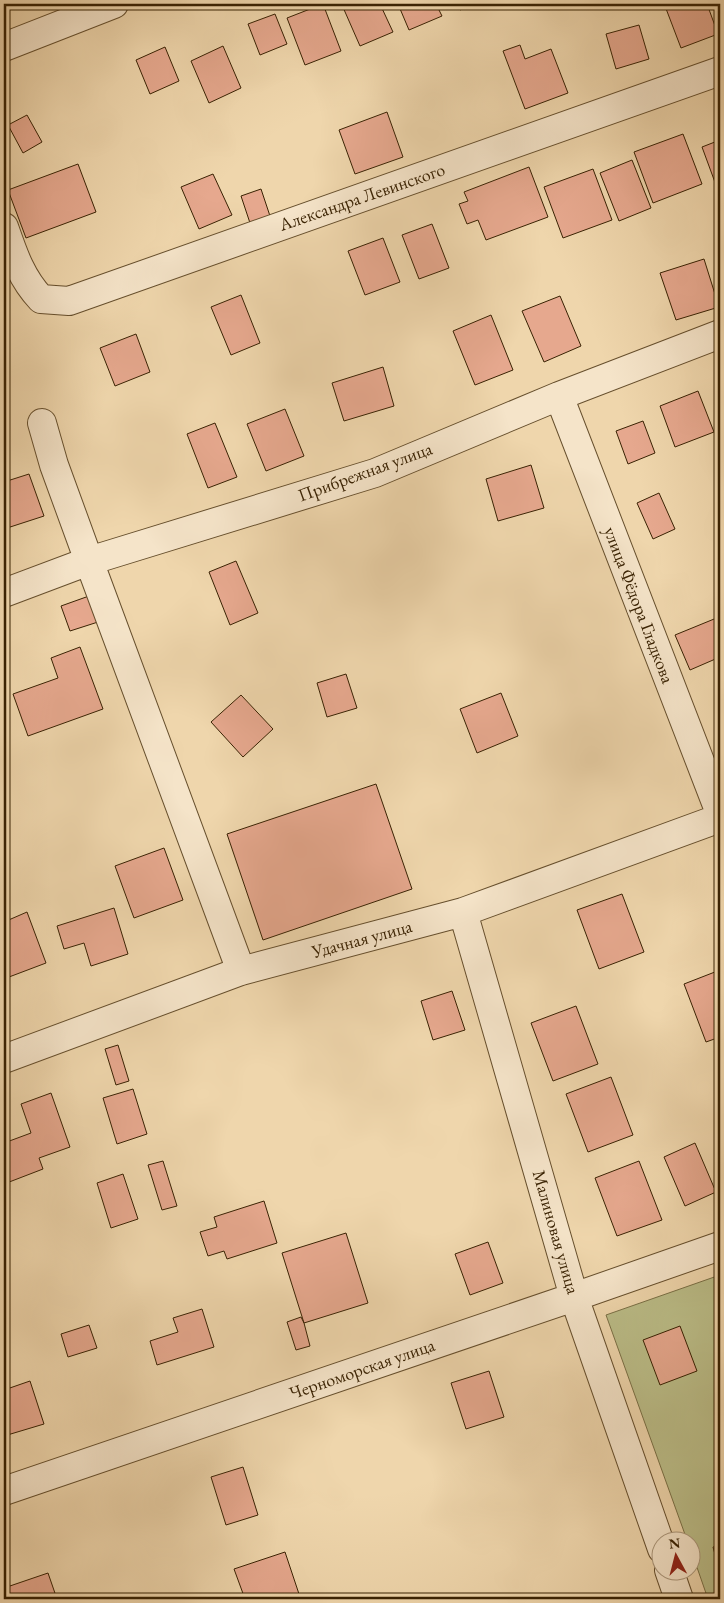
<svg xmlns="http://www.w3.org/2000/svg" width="724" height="1603" viewBox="0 0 724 1603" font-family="'EB Garamond',serif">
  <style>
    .green { fill: #bbbd88; stroke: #7a7046 }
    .building { fill: #e6a88e; stroke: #392203 }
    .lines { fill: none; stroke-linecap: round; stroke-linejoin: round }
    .minor-casing { stroke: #664f2d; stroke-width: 30 }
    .minor { stroke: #f5e4c9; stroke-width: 28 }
    .labels { text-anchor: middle; stroke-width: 4; stroke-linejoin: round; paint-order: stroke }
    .street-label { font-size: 18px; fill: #392203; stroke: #f5e4c9 }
  </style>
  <rect width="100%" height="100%" fill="#efd6ac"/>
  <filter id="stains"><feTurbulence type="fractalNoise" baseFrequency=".004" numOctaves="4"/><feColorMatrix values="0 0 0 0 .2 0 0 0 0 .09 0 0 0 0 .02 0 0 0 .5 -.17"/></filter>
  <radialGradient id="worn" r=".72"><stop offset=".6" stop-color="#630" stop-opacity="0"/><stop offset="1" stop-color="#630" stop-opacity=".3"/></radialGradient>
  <path class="green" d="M720,1275V1599H708L692,1553V1540H687L606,1315Z"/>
  <path class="building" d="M323,4L341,51L305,65L287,18Z
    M344,4H380L393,32L360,46L342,5Z
    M398,4H436L442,16L409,30Z
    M458,4H474L460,10Z
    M672,4H707L718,34L681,48L665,6Z
    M275,14L287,44L260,55L248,24Z
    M639,25L649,59L616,69L606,34Z
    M520,45L525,59L551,49L568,93L525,109L503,51Z
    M223,46L241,88L209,103L191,61Z
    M165,47L179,81L150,94L136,60Z
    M387,112L403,157L355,174L339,130Z
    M27,115L42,142L23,153L8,125Z
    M683,134L702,184L653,203L634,152Z
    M720,140V196L702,147Z
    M632,160L651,208L619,221L600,173Z
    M78,164L96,212L26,238L8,190Z
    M529,167L548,217L486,240L478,220L467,224L459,204L468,201L464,192Z
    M593,169L612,220L563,238L544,187Z
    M213,174L232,215L199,229L181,187Z
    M261,189L272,222L252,229L241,196Z
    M432,224L449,268L419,279L402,235Z
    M383,238L400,282L365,295L348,251Z
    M704,259L719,307L676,320L660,273Z
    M241,295L260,343L231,355L211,307Z
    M560,296L581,346L544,362L522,311Z
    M491,315L513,370L475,385L453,331Z
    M136,334L150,372L115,386L100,348Z
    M383,367L394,406L344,421L332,383Z
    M698,391L714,432L675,447L660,406Z
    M285,409L304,456L266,471L247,424Z
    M643,421L655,453L628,464L616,431Z
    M215,423L237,477L208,488L187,434Z
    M531,465L544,508L498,521L486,479Z
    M29,474L44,516L4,529V482Z
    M659,493L675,529L653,539L637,503Z
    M236,561L258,613L230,625L209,572Z
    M89,596L98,622L70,631L61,606Z
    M719,617L720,620V657L690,670L675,635Z
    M80,647L103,709L28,736L13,694L58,678L51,658Z
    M346,674L357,708L327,717L317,683Z
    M501,693L518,736L477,753L460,709Z
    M241,695L273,729L243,757L211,722Z
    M376,784L412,889L263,940L227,834Z
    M164,848L183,900L134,918L115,866Z
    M622,894L644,952L599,969L577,910Z
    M114,908L128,954L91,966L84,943L64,949L57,926Z
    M27,912L46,963L9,977L4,964V922Z
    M720,970V1037L706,1042L684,984Z
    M452,991L465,1030L433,1040L421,1001Z
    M576,1006L598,1064L553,1081L531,1023Z
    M118,1045L129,1081L116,1085L105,1049Z
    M611,1077L633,1135L588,1152L566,1094Z
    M133,1089L147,1134L117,1144L103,1098Z
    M51,1093L70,1147L39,1158L43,1169L4,1184V1143L31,1133L21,1104Z
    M695,1143L716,1192L685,1206L664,1157Z
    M163,1161L177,1206L162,1210L148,1165Z
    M639,1161L662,1220L617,1236L595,1178Z
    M123,1174L138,1219L111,1228L97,1183Z
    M264,1201L277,1243L227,1259L224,1251L208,1256L200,1232L217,1227L214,1217Z
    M346,1233L368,1303L304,1323L282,1253Z
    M488,1242L503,1283L470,1295L455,1254Z
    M202,1309L214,1347L157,1365L150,1341L178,1332L173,1318Z
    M301,1317L304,1323L310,1346L296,1350L287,1322Z
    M89,1325L97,1348L68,1357L61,1334Z
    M680,1326L697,1371L660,1385L643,1340Z
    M489,1371L504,1417L466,1429L451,1383Z
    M30,1381L44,1424L4,1436V1390Z
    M243,1467L258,1515L226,1525L211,1477Z
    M720,1545V1573L713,1547Z
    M285,1552L299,1594L284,1599H245L234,1569Z
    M48,1573L57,1599H4V1588Z"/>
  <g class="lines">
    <g class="minor-casing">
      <path id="minor" d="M4,47L114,4
        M4,227C13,253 21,278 41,299L69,301L720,71
        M559,396L720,813
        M42,423L54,465L89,561L241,971
        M4,593L89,561L375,473L559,396L720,334
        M463,912L574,1297L662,1549
        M4,1059L241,971L463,912L720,818
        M4,1491L574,1297L720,1246
        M669,1570L679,1599"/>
    </g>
    <use href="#minor" class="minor"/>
  </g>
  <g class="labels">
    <g class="street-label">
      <text transform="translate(362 197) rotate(-19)" y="6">Александра Левинского</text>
      <text transform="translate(365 472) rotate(-20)" y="6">Прибрежная улица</text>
      <text transform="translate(639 605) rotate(69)" y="6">улица Фёдора Гладкова</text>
      <text transform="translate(362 939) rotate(-15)" y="6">Удачная улица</text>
      <text transform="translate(556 1232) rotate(74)" y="6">Малиновая улица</text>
      <text transform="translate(362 1369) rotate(-19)" y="6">Черноморская улица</text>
    </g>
  </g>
  <rect width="724" height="1603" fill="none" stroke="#efd6ac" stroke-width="20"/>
  <rect x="5" y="5" width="714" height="1593" fill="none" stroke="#392203" stroke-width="2.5"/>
  <rect x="10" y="10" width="704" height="1583" fill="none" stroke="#392203"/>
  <g transform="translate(676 1556) rotate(353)"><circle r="24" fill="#f5e4c9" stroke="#aa967a"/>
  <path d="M0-4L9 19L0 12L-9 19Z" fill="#8f2418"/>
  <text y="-8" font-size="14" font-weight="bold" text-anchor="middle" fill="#392203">N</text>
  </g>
  <rect width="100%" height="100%" filter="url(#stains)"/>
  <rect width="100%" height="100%" fill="url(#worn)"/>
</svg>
